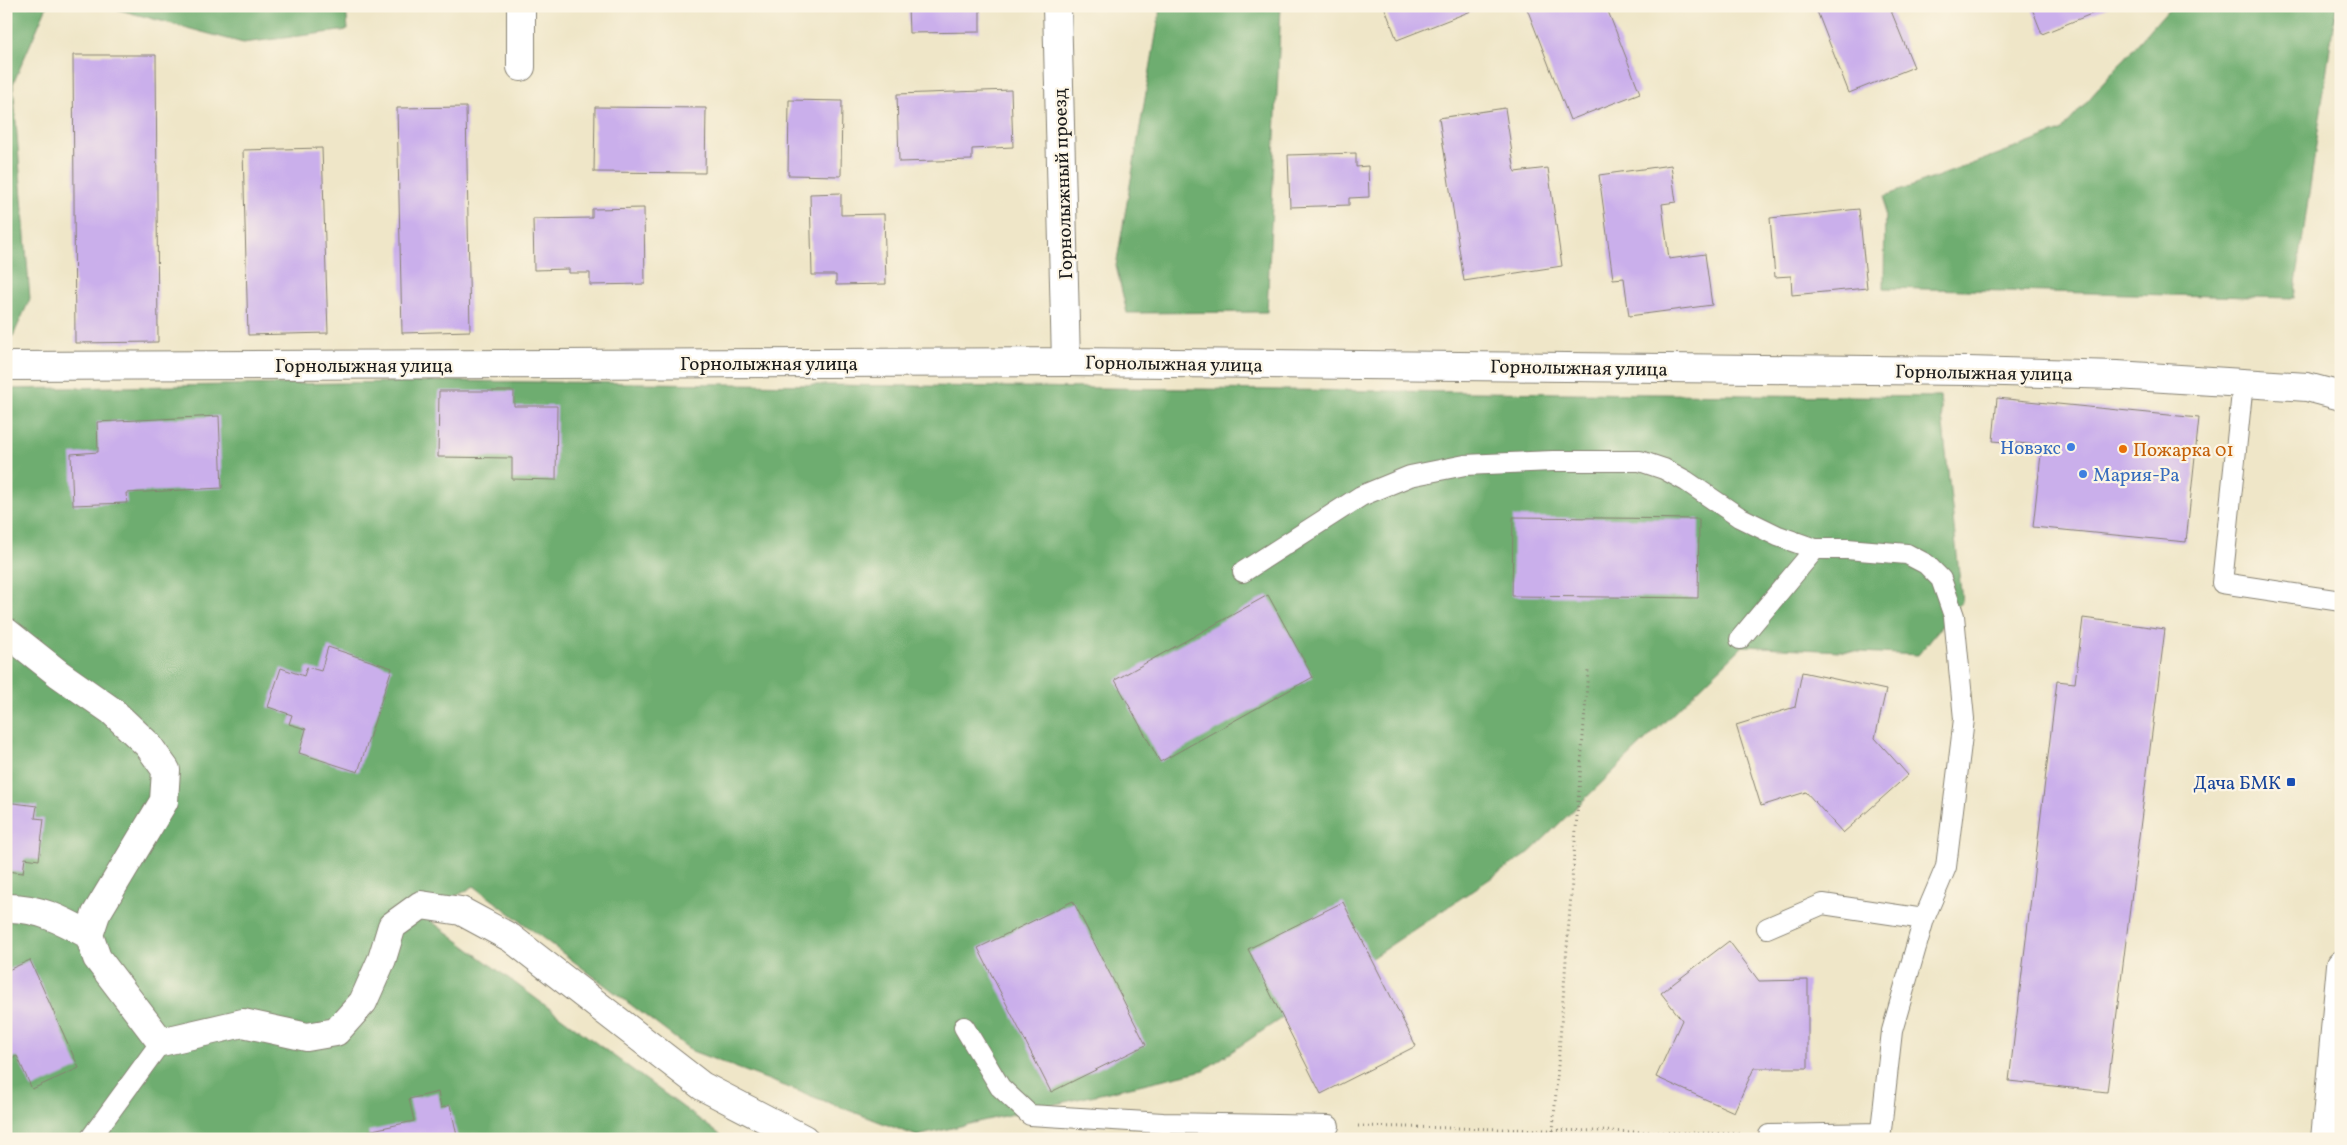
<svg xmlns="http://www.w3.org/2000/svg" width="2347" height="1145" viewBox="0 0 2347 1145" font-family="Vollkorn,serif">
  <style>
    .forest { fill: #6ead6f; stroke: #456446 }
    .building { fill: #caafeb }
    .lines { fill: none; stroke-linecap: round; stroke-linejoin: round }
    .service-casing { stroke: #868172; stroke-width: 22 }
    .minor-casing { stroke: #868172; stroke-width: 30 }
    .trunk-casing { stroke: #868172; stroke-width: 30 }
    .path { stroke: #868172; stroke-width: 3; stroke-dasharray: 1 4; stroke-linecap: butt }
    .service { stroke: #fff; stroke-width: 20 }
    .minor { stroke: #fff; stroke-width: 28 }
    .trunk { stroke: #fff; stroke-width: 28 }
    .shop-dot { fill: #3f7fe0; stroke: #fcf5e5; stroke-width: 2 }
    .food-dot { fill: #e8710a; stroke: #fcf5e5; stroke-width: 2 }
    .transit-dot { fill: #1a4fb4; stroke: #fcf5e5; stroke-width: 2 }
    .labels { text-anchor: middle; stroke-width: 4.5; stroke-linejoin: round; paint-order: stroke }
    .street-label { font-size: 19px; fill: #1c1c1c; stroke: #fcf5e5 }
    .shop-label { font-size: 19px; fill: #366cbe; stroke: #fcf5e5; text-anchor: end }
    .food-label { font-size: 19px; fill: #c56008; stroke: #fcf5e5; text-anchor: start }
    .transit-label { font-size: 19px; fill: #164399; stroke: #fcf5e5; text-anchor: end }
  </style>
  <rect width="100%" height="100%" fill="#fcf5e5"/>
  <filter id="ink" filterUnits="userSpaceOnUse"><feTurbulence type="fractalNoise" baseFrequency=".02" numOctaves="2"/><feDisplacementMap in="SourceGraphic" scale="10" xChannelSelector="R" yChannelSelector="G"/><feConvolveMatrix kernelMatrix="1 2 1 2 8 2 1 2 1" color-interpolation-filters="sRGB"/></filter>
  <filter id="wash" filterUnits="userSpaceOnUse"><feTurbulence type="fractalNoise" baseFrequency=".0096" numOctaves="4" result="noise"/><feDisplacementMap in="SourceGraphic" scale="20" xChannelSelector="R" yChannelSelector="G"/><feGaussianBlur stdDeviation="1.12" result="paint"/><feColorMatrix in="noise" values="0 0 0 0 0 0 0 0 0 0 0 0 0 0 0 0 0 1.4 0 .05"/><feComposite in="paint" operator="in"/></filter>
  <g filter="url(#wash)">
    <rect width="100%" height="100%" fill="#efe6c8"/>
    <path class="forest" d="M6,6H47L13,84L30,299L13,336H6Z
      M105,6H346L348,30L243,43Z
      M1161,6H1281L1267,312L1127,313L1116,266Z
      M2171,6H2336L2294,298L1884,288L1885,196L2061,131Z
      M452,381L1940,397L1962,601L1918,655L1743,646L1530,852L1204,1070L917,1136L692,1051L474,886L423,915L726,1139H6V389Z"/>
    <g id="blocks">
      <path class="building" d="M908,6H980V32L909,33Z
        M1384,6H1484L1397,40Z
        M1526,6H1606L1640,93L1570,120Z
        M1815,6H1889L1914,67L1849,93Z
        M2031,6H2111L2042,34Z
        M73,55H156L158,342L75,343Z
        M1011,90L1013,147L972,149V160L899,162L897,94Z
        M789,100L842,101L841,176L788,175Z
        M466,107L470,331L402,333L397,108Z
        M595,107L706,108L705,173L594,172Z
        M1505,108L1515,172L1548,168L1562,266L1464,281L1439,118Z
        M322,148L328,333L248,335L243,150Z
        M1356,153V167L1368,166L1369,197L1349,198V205L1290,207L1288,155Z
        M1671,165L1676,202L1662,204L1669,259L1705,254L1712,305L1629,316L1624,278L1613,279L1599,175Z
        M841,193V215L884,214L886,284L836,285V275H812L810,194Z
        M644,208L645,284L590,285V273H569V269L534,270L533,219L592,218V209Z
        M1859,209L1867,288L1792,295L1791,276L1775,277L1770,218Z
        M439,391H514V406H557L556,480L512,479V458L438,457Z
        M1997,398L2199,418L2186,542L2033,527L2042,445L1993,441Z
        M219,416L222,488L126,493L127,503L73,505L71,454L98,452L97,422Z
        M1513,517L1699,519L1698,598L1512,596Z
        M1268,595L1313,677L1160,762L1115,680Z
        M2083,618L2165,629L2107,1092L2009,1081L2057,681L2075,683Z
        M328,647L392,668L358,772L299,753L306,729L289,724L292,715L268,707L281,668L304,676L307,667L321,671Z
        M1802,672L1886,690L1875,738L1908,775L1843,833L1806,792L1761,806L1736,725L1795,707Z
        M6,802L37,806L35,818L44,819L39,860L25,858L23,873L6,871Z
        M1073,901L1146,1045L1051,1092L978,948Z
        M1343,902L1416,1046L1321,1094L1248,949Z
        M1729,941L1759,981L1808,980V1068H1754L1734,1112L1656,1077L1682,1020L1661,993Z
        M30,960L79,1068L32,1089L17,1056L6,1061V971Z
        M438,1092L441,1108L450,1105L458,1139H370L368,1131L414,1121L409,1099Z"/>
    </g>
  </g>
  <g filter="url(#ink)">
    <use href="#blocks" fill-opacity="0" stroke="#868172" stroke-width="1"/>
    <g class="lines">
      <g class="service-casing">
        <path id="service" d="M2243,383L2222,583L2341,601
          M1243,572L1361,496L1410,476L1465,465L1553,461H1640L1664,469L1686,481L1739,517L1778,536L1815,549H1847L1907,554L1926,564L1941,579L1954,616L1964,719L1946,867L1924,919L1892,1031L1880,1139
          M1740,639L1815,549
          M1767,928L1823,904L1924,919
          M964,1027L1000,1087L1030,1115L1163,1123L1329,1126
          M1769,1135L1880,1133
          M90,1139L161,1042"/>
      </g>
      <g class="minor-casing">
        <path id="minor" d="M521,6V67
          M1057,6L1066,362
          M6,366L1066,362L1968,371L2117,375L2307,387L2341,396
          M6,632L59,674L112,711L148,745L166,770L164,801L96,914L89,935L97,958L161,1042L243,1023L307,1037L336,1032L363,1002L382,959L392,926L421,905L461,911L511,938L702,1086L804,1139
          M6,908C37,907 62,920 89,935"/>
      </g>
      <g class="trunk-casing">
        <path id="trunk" d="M2325,1139L2341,965"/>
      </g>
      <path class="path" d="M1358,1126L1741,1134
        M1553,1131L1588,671"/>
      <use href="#service" class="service"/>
      <use href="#minor" class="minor"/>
      <use href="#trunk" class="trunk"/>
    </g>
  </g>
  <g class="shop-dot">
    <circle cx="2071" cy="447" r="5"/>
    <circle cx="2083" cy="474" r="5"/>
  </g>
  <circle class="food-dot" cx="2123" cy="449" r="5"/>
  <rect class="transit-dot" x="2286" y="777" width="10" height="10" rx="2.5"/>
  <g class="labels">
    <g class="street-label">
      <text transform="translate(1062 184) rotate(-92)" y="7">Горнолыжный проезд</text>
      <text x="769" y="370">Горнолыжная улица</text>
      <text transform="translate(1174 363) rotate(1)" y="7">Горнолыжная улица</text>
      <text x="364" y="372">Горнолыжная улица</text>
      <text transform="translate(1579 367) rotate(1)" y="7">Горнолыжная улица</text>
      <text transform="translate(1984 372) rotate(1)" y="7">Горнолыжная улица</text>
    </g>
    <g class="shop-label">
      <text x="2061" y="454">Новэкс</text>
      <text x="2093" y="481" text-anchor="start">Мария-Ра</text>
    </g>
    <g class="food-label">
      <text x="2133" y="456">Пожарка 01</text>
    </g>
    <g class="transit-label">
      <text x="2281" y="789">Дача БМК</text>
    </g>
  </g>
  <rect width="2347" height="1145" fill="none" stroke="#fcf5e5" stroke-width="25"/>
</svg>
